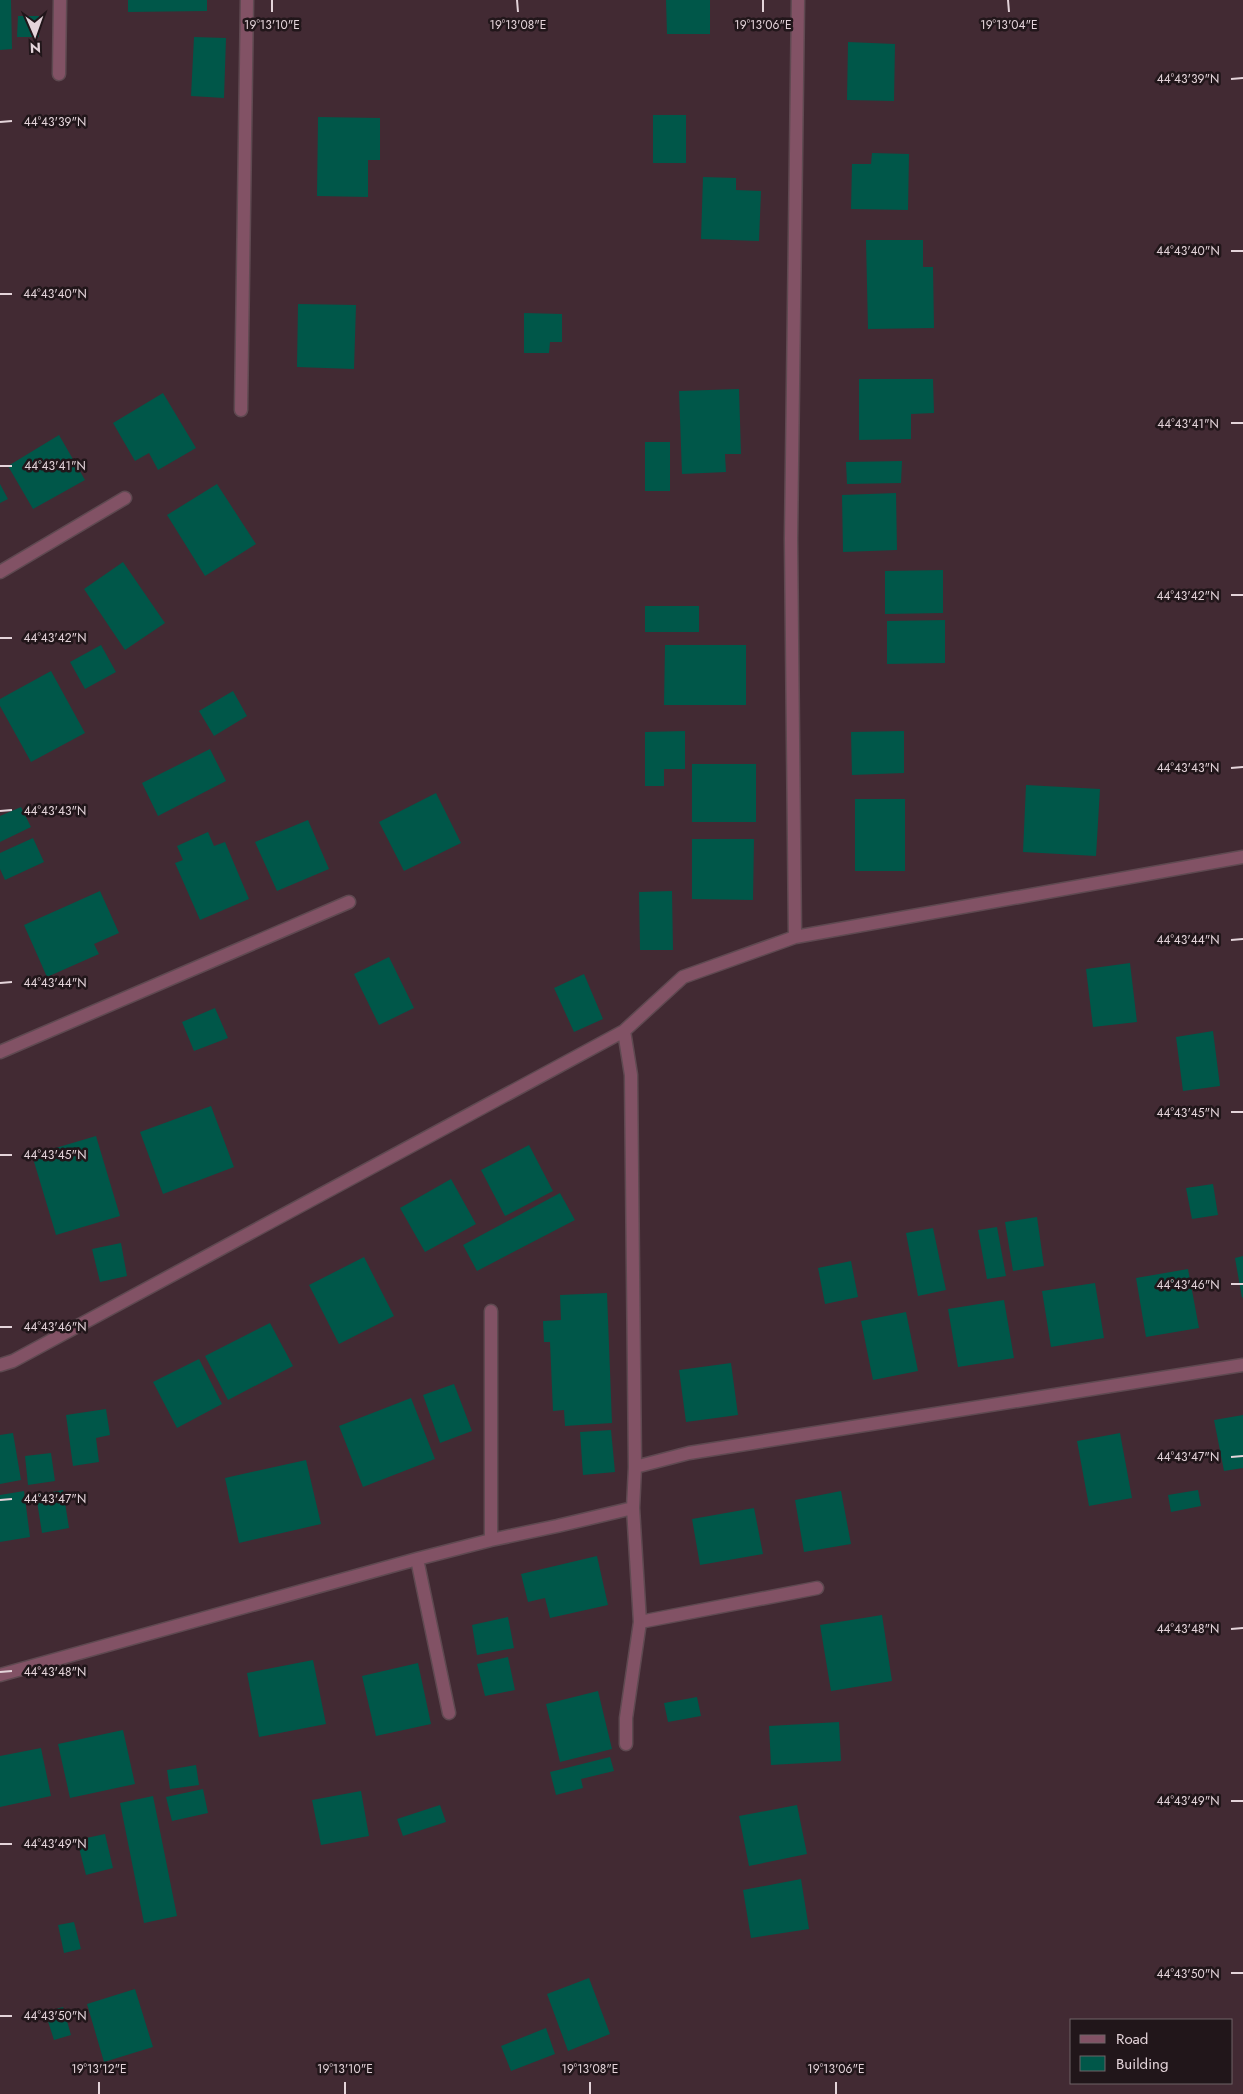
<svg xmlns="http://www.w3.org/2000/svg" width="1243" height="2094" viewBox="0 0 1243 2094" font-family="Jost,sans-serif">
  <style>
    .building { fill: #005749 }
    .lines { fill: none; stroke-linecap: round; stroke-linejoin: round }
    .minor-casing { stroke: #5f4951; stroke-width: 15 }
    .minor { stroke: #825265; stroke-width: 12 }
    .ticks { fill: none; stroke: #e4d4da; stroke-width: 2 }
    .ticks-label { font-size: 12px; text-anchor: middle; fill: #e4d4da; stroke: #21161a; stroke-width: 5; stroke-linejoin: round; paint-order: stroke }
  </style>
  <rect width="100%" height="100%" fill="#422a33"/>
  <path class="building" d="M0,0H11L12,49L0,50Z
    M128,0H207V11L128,12Z
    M666,0H710V34H667Z
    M18,16H39V37H17Z
    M194,37L226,38L224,98L191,96Z
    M848,42L895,44L894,101L847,100Z
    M653,115H686V163H653Z
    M318,117L380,118V160H368V197L317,196Z
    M872,153L909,154L908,210L851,209L852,164H871Z
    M703,177L736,178V190L761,191L759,241L701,239Z
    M866,240H923V267H933L934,328L868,329Z
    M298,304L356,305L354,369L297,367Z
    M524,313L562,314V342H550L549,353H524Z
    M859,379H933L934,413L911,414V439L859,440Z
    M739,389L741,454H725L726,472L682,474L679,391Z
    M163,393L196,448L158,470L149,453L135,461L113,423Z
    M59,435L85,480L33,509L8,466Z
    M645,442H670V491H645Z
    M902,461L901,483L847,484L846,462Z
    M0,484L8,499L0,503Z
    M217,484L256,544L205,576L167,515Z
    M896,493L897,550L843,552L842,495Z
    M123,562L165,623L125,650L84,589Z
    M943,570V613L885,614V571Z
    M645,606H699V632H645Z
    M945,620V663L887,664V621Z
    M101,645L116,672L85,689L70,662Z
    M665,645H746V705H664Z
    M51,671L85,733L31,762L0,706V699Z
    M233,691L247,716L214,736L199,711Z
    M685,731V769H664V786H645V732Z
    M904,731V773L852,775L851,732Z
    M210,749L226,781L158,816L142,783Z
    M692,764H756V822H692Z
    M1026,785L1100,789L1096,856L1023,852Z
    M436,793L461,843L404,871L379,822Z
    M855,799H905V871H855Z
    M21,807L31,827L0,842V816Z
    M308,820L329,869L277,891L255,842Z
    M208,832L214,846L225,842L249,899L200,920L175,863L183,860L177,846Z
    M33,838L44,862L5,880L0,869V853Z
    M692,839H754L753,900L692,899Z
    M100,891L119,933L94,944L99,954L47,977L24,925Z
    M672,891L673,950H640L639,892Z
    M389,957L414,1008L379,1025L354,974Z
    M1130,963L1137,1022L1093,1027L1086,969Z
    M584,974L603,1019L574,1032L554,988Z
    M215,1008L228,1038L194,1051L182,1022Z
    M1213,1031L1220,1086L1183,1091L1176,1037Z
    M211,1106L234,1167L163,1194L140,1132Z
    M96,1136L120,1216L56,1235L32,1155Z
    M529,1145L553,1191L505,1216L481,1170Z
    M451,1179L476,1224L425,1252L400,1208Z
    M1213,1184L1218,1215L1192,1219L1186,1188Z
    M560,1193L575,1220L477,1271L463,1245Z
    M1037,1217L1044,1266L1013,1271L1005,1222Z
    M997,1227L1006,1276L987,1279L978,1230Z
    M933,1228L946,1290L918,1296L906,1233Z
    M121,1243L127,1276L100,1282L92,1249Z
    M1243,1256V1297L1242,1298L1235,1258Z
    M364,1257L394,1316L339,1344L309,1285Z
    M851,1261L858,1297L825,1304L818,1268Z
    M1188,1269L1199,1328L1146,1337L1136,1278Z
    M1095,1283L1104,1338L1051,1347L1042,1291Z
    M607,1293L612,1423L565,1426L564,1410L553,1411L550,1342H544L543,1321L561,1320L560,1295Z
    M1004,1300L1014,1358L958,1367L948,1309Z
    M906,1312L918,1371L873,1380L861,1321Z
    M270,1323L293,1366L228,1400L205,1356Z
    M199,1359L222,1404L177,1428L153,1382Z
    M731,1363L738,1415L686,1422L679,1370Z
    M454,1384L472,1431L440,1443L423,1395Z
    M411,1398L435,1459L363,1487L339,1426Z
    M106,1409L110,1435L96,1438L99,1462L73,1466L66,1415Z
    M1243,1415V1468L1224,1471L1214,1420Z
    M611,1430L615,1472L583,1475L580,1432Z
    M13,1433L21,1480L0,1484V1435Z
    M1120,1433L1132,1498L1089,1506L1077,1441Z
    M51,1453L55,1481L28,1485L25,1456Z
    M306,1460L321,1524L239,1543L225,1478Z
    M63,1490L69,1528L42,1533L36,1495Z
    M1198,1490L1201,1506L1171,1512L1168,1495Z
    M24,1491L30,1537L0,1542V1495Z
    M841,1491L851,1544L804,1552L795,1500Z
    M754,1508L763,1554L700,1565L692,1519Z
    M597,1556L608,1605L550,1618L545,1598L528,1602L521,1574Z
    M882,1615L892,1681L831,1691L820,1625Z
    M508,1617L514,1648L477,1655L472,1625Z
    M508,1657L515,1690L485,1696L477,1664Z
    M313,1660L326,1724L259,1737L247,1673Z
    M418,1663L431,1724L376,1736L362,1676Z
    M598,1691L612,1749L560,1762L546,1704Z
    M697,1697L701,1716L668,1722L664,1703Z
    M839,1722L841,1761L771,1765L769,1726Z
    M123,1730L135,1784L70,1798L58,1744Z
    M41,1748L51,1796L0,1807V1756Z
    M610,1757L614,1771L581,1779L583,1788L556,1795L550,1772Z
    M196,1765L199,1785L170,1789L167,1770Z
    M203,1789L208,1813L172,1821L166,1797Z
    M361,1791L369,1836L321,1845L312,1800Z
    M153,1796L177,1916L144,1923L120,1803Z
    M440,1805L446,1822L403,1836L397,1819Z
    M797,1805L807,1854L749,1866L739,1816Z
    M105,1834L113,1868L86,1875L77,1840Z
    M801,1879L809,1929L751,1938L743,1890Z
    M74,1922L81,1949L64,1953L58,1925Z
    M589,1978L610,2034L568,2051L547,1994Z
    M135,1989L153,2047L104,2062L87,2004Z
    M63,2007L71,2035L54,2040L45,2012Z
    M546,2028L555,2054L511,2071L501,2046Z"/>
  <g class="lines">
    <g class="minor-casing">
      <path id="minor" d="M59,74L60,0
        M241,410L247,0
        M0,572L125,498
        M795,937L1243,857
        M0,1052L349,902
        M491,1311V1540
        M0,1365L13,1361L624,1031L683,977L795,937L791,539L798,0
        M635,1467L689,1453L1243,1365
        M417,1559L449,1713
        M640,1622L817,1588
        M0,1675L417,1559L491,1540L557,1526L633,1508L635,1467L631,1075L624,1031
        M626,1744V1718L640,1622L633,1508"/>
    </g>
    <use href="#minor" class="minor"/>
  </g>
  <path class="ticks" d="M272,0V12M517,0L518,12M763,0V12M1008,0L1009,12M1231,79L1243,78M0,122L12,121M1231,251H1243M0,294H12M1231,423H1243M0,466H12M1231,595H1243M0,638H12M1231,768L1243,767M0,811L12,810M1231,940L1243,939M0,983L12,982M1231,1112H1243M0,1155H12M1231,1284H1243M0,1327H12M1231,1457L1243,1456M0,1500L12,1499M1231,1629L1243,1628M0,1672L12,1671M1231,1801H1243M0,1844H12M1231,1973H1243M0,2016H12M99,2082V2094M345,2082V2094M590,2082V2094M836,2082V2094"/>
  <g class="ticks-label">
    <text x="272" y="29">19°13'10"E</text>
    <text x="518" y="29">19°13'08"E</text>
    <text x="763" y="29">19°13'06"E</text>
    <text x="1009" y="29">19°13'04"E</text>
    <text x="1188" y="83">44°43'39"N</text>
    <text x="55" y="126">44°43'39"N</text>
    <text x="1188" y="255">44°43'40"N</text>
    <text x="55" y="298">44°43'40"N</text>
    <text x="1188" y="428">44°43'41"N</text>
    <text x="55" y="470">44°43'41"N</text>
    <text x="1188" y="600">44°43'42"N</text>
    <text x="55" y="642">44°43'42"N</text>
    <text x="1188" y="772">44°43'43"N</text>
    <text x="55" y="815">44°43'43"N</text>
    <text x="1188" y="944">44°43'44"N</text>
    <text x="55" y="987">44°43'44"N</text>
    <text x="1188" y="1117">44°43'45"N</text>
    <text x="55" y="1159">44°43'45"N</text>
    <text x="1188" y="1289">44°43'46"N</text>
    <text x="55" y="1331">44°43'46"N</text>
    <text x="1188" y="1461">44°43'47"N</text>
    <text x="55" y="1503">44°43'47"N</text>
    <text x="1188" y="1633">44°43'48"N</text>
    <text x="55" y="1676">44°43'48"N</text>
    <text x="1188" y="1805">44°43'49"N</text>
    <text x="55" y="1848">44°43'49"N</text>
    <text x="1188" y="1978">44°43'50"N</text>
    <text x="55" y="2020">44°43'50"N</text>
    <text x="99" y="2073">19°13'12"E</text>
    <text x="345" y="2073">19°13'10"E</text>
    <text x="590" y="2073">19°13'08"E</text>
    <text x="836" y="2073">19°13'06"E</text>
  </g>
  <rect x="1070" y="2019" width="162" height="65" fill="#21161a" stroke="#6f6267"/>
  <rect x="1080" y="2035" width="25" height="8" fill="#825265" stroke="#6f6267"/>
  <text x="1116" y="2044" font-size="15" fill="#e4d4da">Road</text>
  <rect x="1080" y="2056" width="25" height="15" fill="#005749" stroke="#6f6267"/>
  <text x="1116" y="2069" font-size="15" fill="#e4d4da">Building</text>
  <g transform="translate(35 35) rotate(178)" stroke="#21161a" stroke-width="4" paint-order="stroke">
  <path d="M0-4L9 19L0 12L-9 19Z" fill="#e4d4da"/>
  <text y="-8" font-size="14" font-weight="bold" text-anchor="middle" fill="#e4d4da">N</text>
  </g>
</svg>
